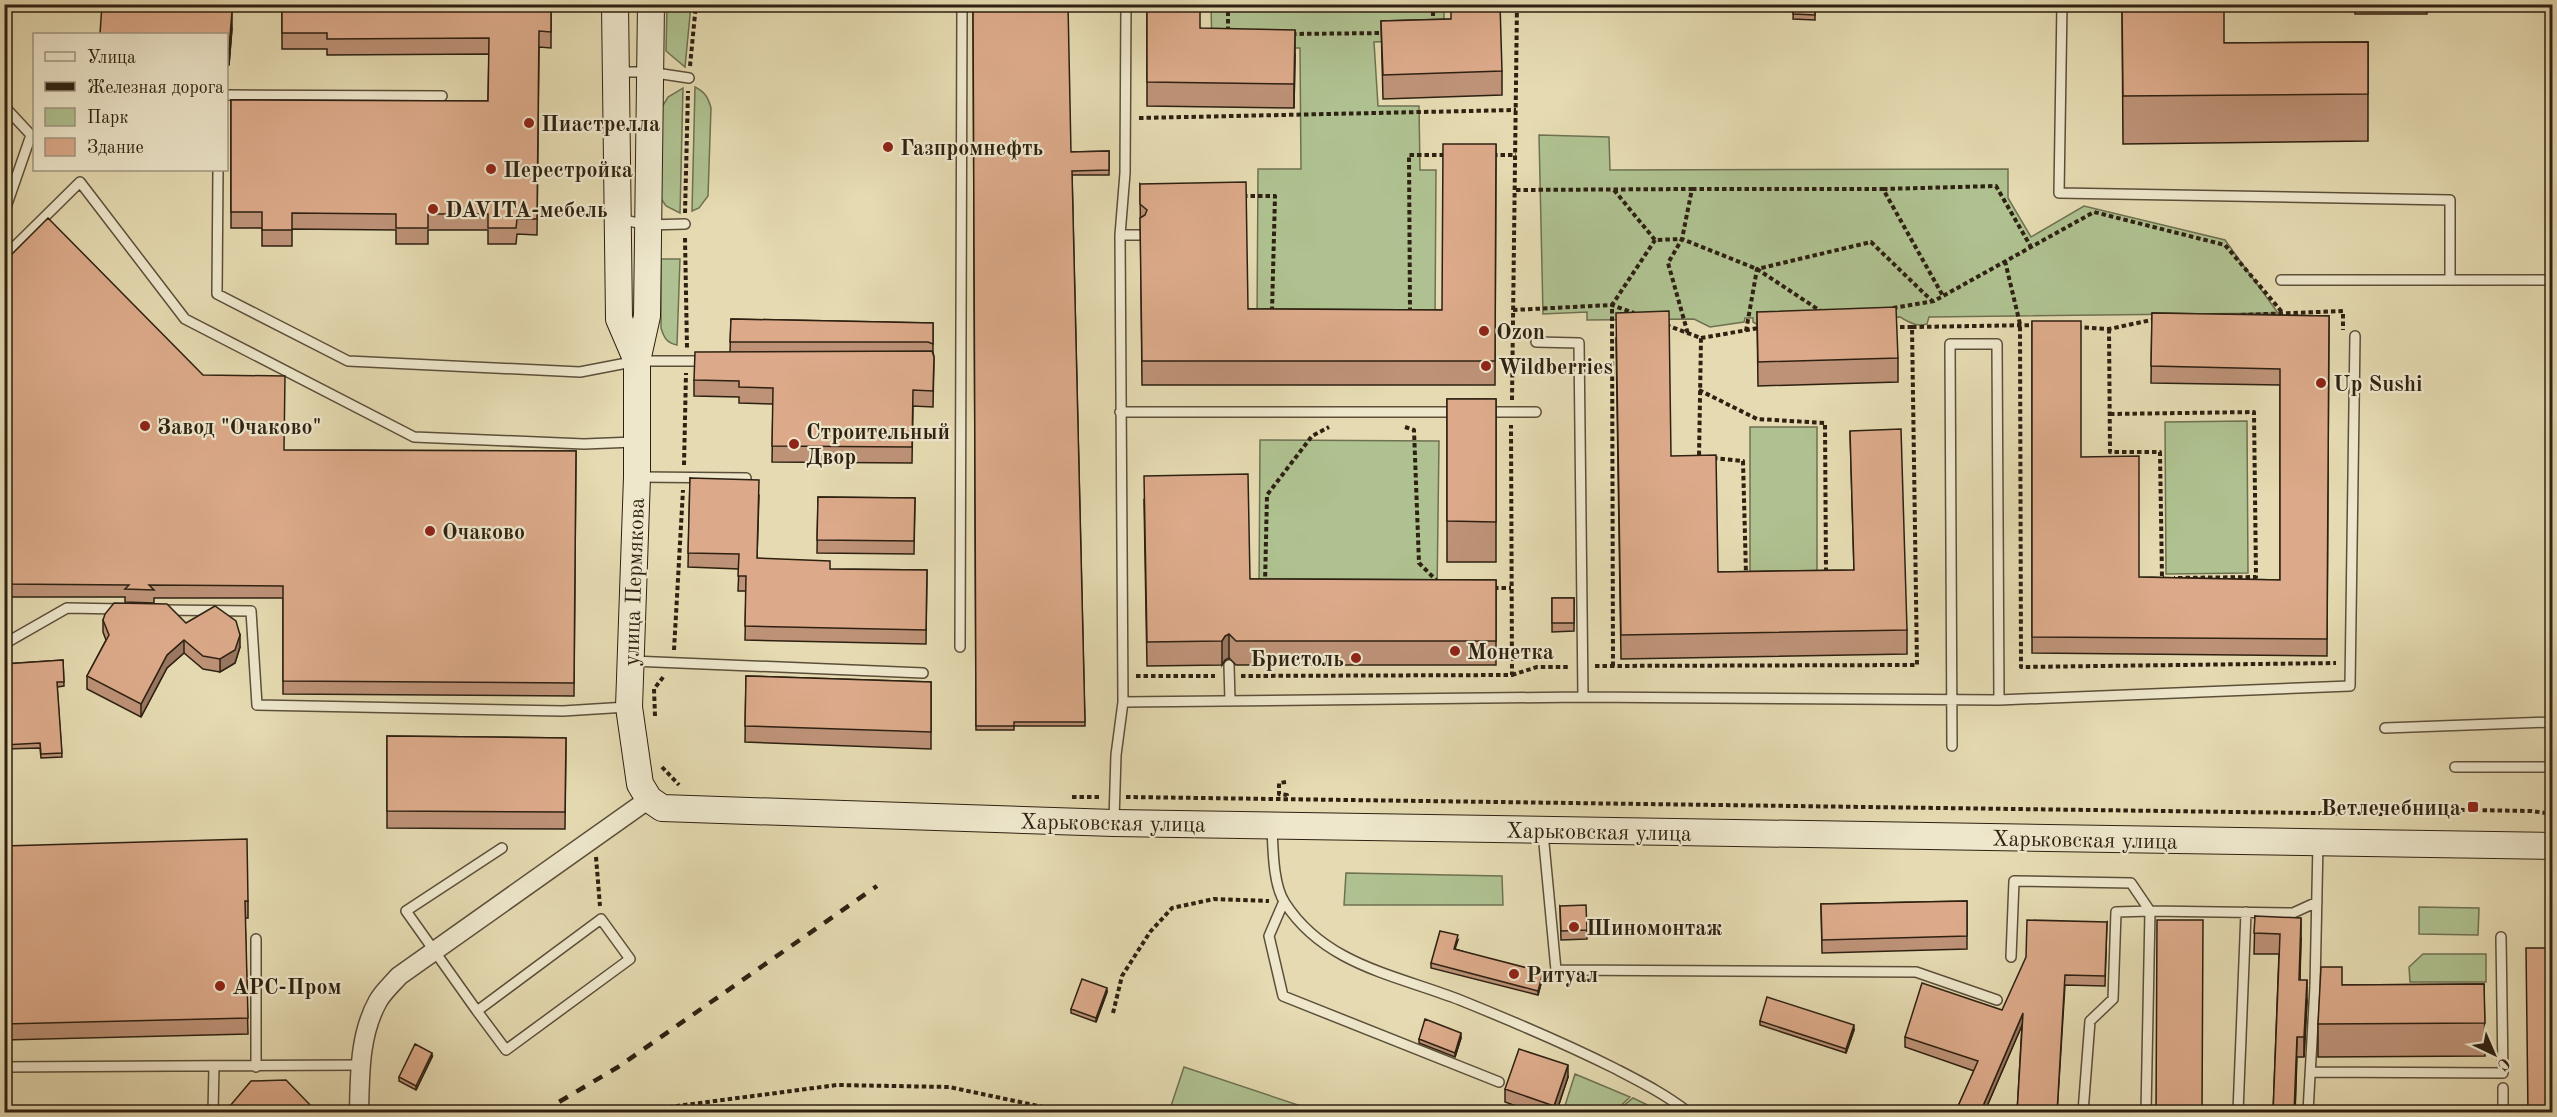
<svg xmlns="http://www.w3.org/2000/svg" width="2557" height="1117" viewBox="0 0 2557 1117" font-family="'Old Standard TT',serif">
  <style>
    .green { fill: #afc190; stroke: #6e7151; stroke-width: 1.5 }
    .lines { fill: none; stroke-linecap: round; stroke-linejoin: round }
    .lane-casing { stroke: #5c4f3a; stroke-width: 12 }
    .street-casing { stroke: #5c4f3a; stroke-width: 21 }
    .secondary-casing { stroke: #2e2112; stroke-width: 28 }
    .path { stroke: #2e2112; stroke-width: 4; stroke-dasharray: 4.5 3; stroke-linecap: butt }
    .lane { stroke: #eee7cc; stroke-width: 9 }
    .street { stroke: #eee7cc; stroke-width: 18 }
    .secondary { stroke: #eee7cc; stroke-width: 26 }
    .rail { stroke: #2e2112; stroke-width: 4.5; stroke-dasharray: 10 10; stroke-linecap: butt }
    .wall { fill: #bd9277; stroke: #2e2112; stroke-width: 1.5 }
    .shaded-wall { fill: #9a7761; stroke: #2e2112; stroke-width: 1.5 }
    .building { fill: #dcaa8a; stroke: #2e2112; stroke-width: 1.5 }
    .poi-dot { fill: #8f2418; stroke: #eee7cc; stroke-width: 2 }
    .labels { text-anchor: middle; stroke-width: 4.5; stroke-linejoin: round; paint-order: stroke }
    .poi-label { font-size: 22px; font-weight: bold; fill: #2e2112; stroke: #eee7cc; text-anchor: start }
    .street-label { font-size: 22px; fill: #2e2112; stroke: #eee7cc }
  </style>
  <rect width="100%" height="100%" fill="#e5dab1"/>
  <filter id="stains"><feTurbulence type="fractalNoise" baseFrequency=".00333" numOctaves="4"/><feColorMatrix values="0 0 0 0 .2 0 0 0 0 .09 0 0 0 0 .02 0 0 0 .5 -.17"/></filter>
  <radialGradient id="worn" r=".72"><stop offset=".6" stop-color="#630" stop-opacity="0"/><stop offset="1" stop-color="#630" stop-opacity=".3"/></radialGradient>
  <path class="green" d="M667,5H691L685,67L666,51Z
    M1211,5H1444V39L1374,42L1378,106H1419L1420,170H1436L1435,323L1257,322L1258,169H1301L1300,48H1212Z
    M695,87C705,92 708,97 711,108L708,196L699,208L692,211Z
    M683,88L680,213L666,206L660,197L662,107L668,97Z
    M1539,135L1609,137L1610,170L2008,169V198L2031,237L2084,206L2225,240L2278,313L1929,317L1927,324C1916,327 1909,322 1900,317L1783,318L1758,325L1753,322V318H1745L1744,322L1710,327L1694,319L1587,320V312L1543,314Z
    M661,259H680L677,345C667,343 664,338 661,328Z
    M2247,421L2248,573L2166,574L2165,422Z
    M1750,427H1817V574H1750Z
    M1260,440L1439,441L1437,594L1259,593Z
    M1346,873L1502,876L1503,905H1344Z
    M2419,907L2479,908L2478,935L2419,934Z
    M2423,954H2486V982H2410L2409,967Z
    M1184,1067L1319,1112H1169Z
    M1575,1074L1630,1097L1614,1112H1563Z
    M1633,1098L1660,1111V1112H1616Z"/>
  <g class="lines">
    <g class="lane-casing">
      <path id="lane" d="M2062,4L2059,193L2450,200V280
        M616,72H649L689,78
        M226,95L442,96
        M4,106L31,135L4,213
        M218,170L217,294L348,361L580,372L637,361H705
        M620,219L647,225L685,224
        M1120,235H1140
        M4,257L80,182L185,319L414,437L584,444L634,442
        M2281,280H2552
        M1120,412H1460
        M1486,412H1536
        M639,477L746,478
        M162,610L251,611L257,705L563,711L627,707
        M4,644L67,608L121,609
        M960,647L962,4
        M632,661L923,673
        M1229,665L1230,701
        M1583,697L1999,700L2350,686L2355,336
        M1123,702L1583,697L1579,343L1536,342
        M2385,728L2552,722
        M1952,746L1950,344H1997L1999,700
        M2455,767H2552
        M1114,820L1116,755L1123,702L1120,235L1125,173L1126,4
        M1272,827C1273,849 1273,885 1285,903C1325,965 1396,975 1460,1000C1512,1021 1564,1043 1614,1068C1641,1082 1665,1094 1688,1112
        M1543,833L1556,970L1916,972L1997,1000
        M1284,901L1269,936L1283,996L1499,1082
        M2011,957L2014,881L2131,883L2150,911L2116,912L2113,999L2090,1021L2083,1112
        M477,1011L506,1050L630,959L601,919L477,1011L406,911L502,848
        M4,1067L361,1065
        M256,1067V939
        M2311,1072L2503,1073L2501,937
        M2503,1088V1112
        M213,1112L214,1067
        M2146,1112L2150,911L2293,913L2317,902
        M2238,1112L2246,912
        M2308,1112L2315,986L2318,843"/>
    </g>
    <g class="street-casing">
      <path id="street" d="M359,1112C360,1075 359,1035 378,1001C383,992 392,984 399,976L649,799"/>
    </g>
    <g class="secondary-casing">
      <path id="secondary" d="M615,4L619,319L637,361
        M651,4L647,316L637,361V477L629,707L640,784L649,799L662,808L1114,823L2552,846"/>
    </g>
    <path class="path" d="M1228,4V34
      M1433,4V24
      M1292,34L1384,33
      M690,66L696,4
      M1139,118L1516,110
      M1493,155H1516
      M1692,189H1883L1943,296
      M1883,189L1996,186L2031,247
      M1516,190L1692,189L1682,239L1757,269L1822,312
      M1614,190L1655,240L1682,239L1668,263L1688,334
      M1243,196H1275L1272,311H1274
      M685,213L688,91
      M685,238L687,348
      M2005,261L2020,324L2021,667L2336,663
      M1893,308L1934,301L2094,212L2225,245L2282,312
      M1513,310L1612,305L1634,313
      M1410,312L1409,155H1446
      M2241,315L2343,311V330
      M1666,325L1701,338L1699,457
      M1912,327L2037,325
      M2077,327L2109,329L2156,319
      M2109,329L2110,452H2160L2162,578H2164
      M1746,331L1757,269L1871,242L1932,301
      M1701,338L1759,328
      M1699,390L1757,419L1825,423L1826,573
      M1512,400L1517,4
      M2110,414L2254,412L2256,577L2174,578
      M1405,427L1414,430L1419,563L1438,582
      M1713,458L1743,461L1746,574
      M684,465L686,373
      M1265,584L1267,495L1312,436L1329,427
      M1494,588H1511
      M674,650L683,490
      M1595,666L1917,665L1912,327H1892
      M1613,666L1612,305L1655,240
      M1512,675L1537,667H1570
      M1136,676H1215
      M1241,676L1512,675L1511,425
      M655,716L654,689L664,676
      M662,767L679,785
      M1286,782L1279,783V794L1287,795V798
      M1072,797H1101
      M1126,797L2385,814L2400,809L2532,811L2552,814
      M596,857L600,906
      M1113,1013L1122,976L1150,932L1172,908L1214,899L1269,901
      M631,1112L837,1085L949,1087L1067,1112"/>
    <use href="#lane" class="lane"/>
    <use href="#street" class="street"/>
    <use href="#secondary" class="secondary"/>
    <path class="rail" d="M542,1112L618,1067L877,886"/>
  </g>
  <path class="wall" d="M211,4V9L232,28L229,65H226V34H100Z
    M282,4H551V48L539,47L537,235L517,234L516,244H488V230H428V244H396V230L292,229V246H262V228H231V100L488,101L489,54L327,55V49H282Z
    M973,4L1071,152L1109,151V175H1072L1085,726H1014V730H976Z
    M1147,4L1200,28L1295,54L1294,108L1147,106Z
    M1794,4H1815V20L1793,19Z
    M2122,4L2224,43L2368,42V141L2123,144Z
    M2355,4H2427V14H2355Z
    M1451,19L1502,71V95L1383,99L1381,21Z
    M1496,144L1495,385H1142L1140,184L1248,309L1442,310Z
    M4,262L203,375L284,450L576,451L574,696L283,694V598H154V603L125,602V597H4Z
    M1757,312L1898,358V382L1758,386Z
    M2152,313L2329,316L2327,656L2032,653V321L2081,457L2139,577L2280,580V385L2151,383Z
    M731,319L933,323V352L934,357L933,407L913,406L912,463L772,462L773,404L739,403V397L694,396V380L730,352Z
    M1616,337L1671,456L1718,572L1854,570L1850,431L1907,630V654L1621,659Z
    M1447,399H1496V562H1447Z
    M690,478L759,495L757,558L830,569L927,570L926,644L745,640L746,591H738L739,569L688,567Z
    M818,497L915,498L914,554L817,553Z
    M1144,500L1250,579L1496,580V665H1236L1229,658L1225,660L1222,665L1147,666Z
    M1552,598H1574V631L1552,632Z
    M103,620L186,623L240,647L235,663L220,672L203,669L184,653L167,668L141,717L87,689V676L106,640L103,632Z
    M63,660L64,686L57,687L62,757L41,758L40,748L4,749V664Z
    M746,676L931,682V749L745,742Z
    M387,736L566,738L565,829L387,828Z
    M4,846L248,901V918H245L248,1034L4,1040Z
    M1967,901V949L1822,953L1821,904Z
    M1560,906L1587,930V939L1561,940Z
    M2255,916L2301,938L2300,980L2307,1000L2304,1057H2297L2295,1113H2273L2279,954H2254Z
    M2107,922L2105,986L2065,985L2057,1113H2017L2022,1025L1984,1113H1955L1974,1071L1905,1047V1037L2002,1010Z
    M1458,940L1455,949L1543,976L1538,995L1431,968V963Z
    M2484,984L2485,1056L2318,1057V1024L2342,985Z
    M1107,992L1096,1022L1071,1013V1009Z
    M1760,1021L1854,1030L1846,1053L1760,1025Z
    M1461,1038L1455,1057L1419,1043V1039Z
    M432,1057L416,1090L399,1081V1077Z
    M1568,1077L1556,1113H1536L1505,1102V1089Z"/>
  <path class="shaded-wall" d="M232,11V28L229,65V49Z
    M1295,30V54L1294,108V84Z
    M1229,634V658L1225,660L1222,665V641L1225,636Z
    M240,635V647L235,663L220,672V659Z
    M184,640V653L167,668L141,717V704L167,655Z
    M2301,918V938L2299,1000V980Z
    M1543,972V976L1538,995V991Z
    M2307,980V1000L2304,1057V1037Z
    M1107,988V992L1096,1022V1018Z
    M2023,1013V1023L1984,1113H1980Z
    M1854,1025V1030L1846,1053V1049Z
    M1461,1033V1038L1455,1057V1053Z
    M2297,1037L2295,1113H2294Z
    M432,1053V1057L416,1090V1086Z
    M1568,1065V1077L1556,1113H1554V1106Z"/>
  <path class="building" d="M102,4H210L209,9L232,11L229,49L226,48V34H100Z
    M282,4H551V32L539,31L537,219H517L516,228H488V214H428V228H396V214L292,213V230H262V212H231V100L488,101L489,38L327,39V33H282Z
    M973,4H1068L1071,152L1109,151V170L1072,171L1085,722H1014V726H976Z
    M1147,4H1200V28L1295,30L1294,84L1147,82Z
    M1451,4H1500L1502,71L1383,75L1381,21L1451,19Z
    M1794,4H1815V15L1793,14Z
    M2122,4H2224V43L2368,42V94L2123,96Z
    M1443,144H1496L1495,361H1142L1140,218L1145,215L1147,210L1140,204V184L1246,182L1248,309L1442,310Z
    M48,218L203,375L285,376L284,450L576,451L574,683L283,681V586L149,585L154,590L125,589L129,585L4,584V262Z
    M1896,307L1898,358L1758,362L1757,312Z
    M1669,311L1671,456L1716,455L1718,572L1854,570L1850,431L1901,429L1907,630L1621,635L1616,313Z
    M2152,313L2329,316L2327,639L2032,637V321H2081V457L2139,456V577L2280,580V369L2151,366Z
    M731,319L933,323V344L928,342H730Z
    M932,351L934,357L933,391L913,390L912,447L772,446L773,388L739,387V381L694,380L695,352Z
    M1447,399H1496V522L1447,521Z
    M1248,474L1250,579L1496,580V641H1236L1229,634L1225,636L1222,641L1147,642L1144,476Z
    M690,478L759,480L757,558L830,561V569L927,570L926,630L745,626L746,576H738L739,554L688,553Z
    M818,497L915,498L914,541L817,540Z
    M1552,598H1574V623H1552Z
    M114,603L167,604L186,623L215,606L236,621L240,635L235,650L220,659L203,656L184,640L167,655L141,704L87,676L109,635L103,620L105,614Z
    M63,660L64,682H57L62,753L41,754L40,743L4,745V664Z
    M746,676L931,682V732L745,726Z
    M387,736L566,738L565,812L387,811Z
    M247,839L248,901H245L248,1018L4,1024V846Z
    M1967,901V936L1822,940L1821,904Z
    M1586,905L1587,930L1561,931L1560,906Z
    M2255,916L2301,918L2299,980H2307L2304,1037H2297L2294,1113H2273L2280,934L2254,933Z
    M2027,920L2107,922L2105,976L2065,975L2057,1113H2017L2023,1013L1980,1113H1955L1978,1061L1905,1037L1922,983L2002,1010L2026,957Z
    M2157,920H2203L2202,1113H2156Z
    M1440,931L1458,935L1454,949L1543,972L1538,991L1431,963Z
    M2526,948H2553V1113H2528Z
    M2321,967H2342V985L2484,984L2485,1023L2318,1024Z
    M1082,979L1107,988L1096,1018L1071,1009Z
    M1767,997L1854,1025L1846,1049L1760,1021Z
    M1425,1019L1461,1033L1455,1053L1419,1039Z
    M415,1044L432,1053L416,1086L399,1077Z
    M1519,1049L1568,1065L1554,1106L1505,1089Z
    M286,1080L315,1110V1113H224L251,1081Z"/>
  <g class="poi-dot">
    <circle cx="529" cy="123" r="6"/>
    <circle cx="888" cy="147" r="6"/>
    <circle cx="491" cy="169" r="6"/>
    <circle cx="433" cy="209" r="6"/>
    <circle cx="1484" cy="331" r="6"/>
    <circle cx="1486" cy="366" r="6"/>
    <circle cx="2321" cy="383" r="6"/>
    <circle cx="145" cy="426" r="6"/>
    <circle cx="794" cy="444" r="6"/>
    <circle cx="430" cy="531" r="6"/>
    <circle cx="1455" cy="651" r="6"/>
    <circle cx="1356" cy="658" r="6"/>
    <rect x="2467" y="801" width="12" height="12" rx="3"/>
    <circle cx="1574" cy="927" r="6"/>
    <circle cx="1514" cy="974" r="6"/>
    <circle cx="220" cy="986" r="6"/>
  </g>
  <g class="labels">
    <g class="poi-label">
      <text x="541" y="131">Пиастрелла</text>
      <text x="900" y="155">Газпромнефть</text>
      <text x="503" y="177">Перестройка</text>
      <text x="445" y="217">DAVITA-мебель</text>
      <text x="1496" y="339">Ozon</text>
      <text x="1498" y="374">Wildberries</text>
      <text x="2333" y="391">Up Sushi</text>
      <text x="157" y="434">Завод "Очаково"</text>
      <text x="806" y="439">Строительный<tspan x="806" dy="25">Двор</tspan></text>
      <text x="442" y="539">Очаково</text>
      <text x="1467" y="659">Монетка</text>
      <text x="1344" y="666" text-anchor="end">Бристоль</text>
      <text x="2461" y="815" text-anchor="end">Ветлечебница</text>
      <text x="1586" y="935">Шиномонтаж</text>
      <text x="1526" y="982">Ритуал</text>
      <text x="232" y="994">АРС-Пром</text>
    </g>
    <g class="street-label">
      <text transform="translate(633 582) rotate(-88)" y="8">улица Пермякова</text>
      <text transform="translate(1113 822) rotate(1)" y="8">Харьковская улица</text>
      <text transform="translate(1599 831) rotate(1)" y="8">Харьковская улица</text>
      <text transform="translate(2085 839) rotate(1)" y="8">Харьковская улица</text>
    </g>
  </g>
  <rect width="2557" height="1117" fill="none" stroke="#e5dab1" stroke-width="24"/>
  <rect x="6" y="6" width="2545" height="1105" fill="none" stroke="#2e2112" stroke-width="3"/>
  <rect x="12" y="12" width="2533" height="1093" fill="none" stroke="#2e2112" stroke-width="1.5"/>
  <rect x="33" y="33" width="195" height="138" fill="#eee7cc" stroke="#a19882" stroke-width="1.5"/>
  <rect x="45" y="52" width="30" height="9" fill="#eee7cc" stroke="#a19882" stroke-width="1.5"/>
  <text x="87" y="63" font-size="18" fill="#2e2112">Улица</text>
  <rect x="45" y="82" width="30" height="9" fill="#2e2112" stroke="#a19882" stroke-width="1.5"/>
  <text x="87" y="93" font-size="18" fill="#2e2112">Железная дорога</text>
  <rect x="45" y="108" width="30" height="18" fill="#afc190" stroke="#a19882" stroke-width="1.5"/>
  <text x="87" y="123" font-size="18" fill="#2e2112">Парк</text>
  <rect x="45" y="138" width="30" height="18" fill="#dcaa8a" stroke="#a19882" stroke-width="1.5"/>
  <text x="87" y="153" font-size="18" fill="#2e2112">Здание</text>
  <g transform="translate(2494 1054) rotate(136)" stroke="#eee7cc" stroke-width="4.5" paint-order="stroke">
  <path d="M0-4.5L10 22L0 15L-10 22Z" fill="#2e2112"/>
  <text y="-9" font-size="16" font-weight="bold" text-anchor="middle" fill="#2e2112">С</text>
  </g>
  <rect width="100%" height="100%" filter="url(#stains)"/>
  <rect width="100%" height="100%" fill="url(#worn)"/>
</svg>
